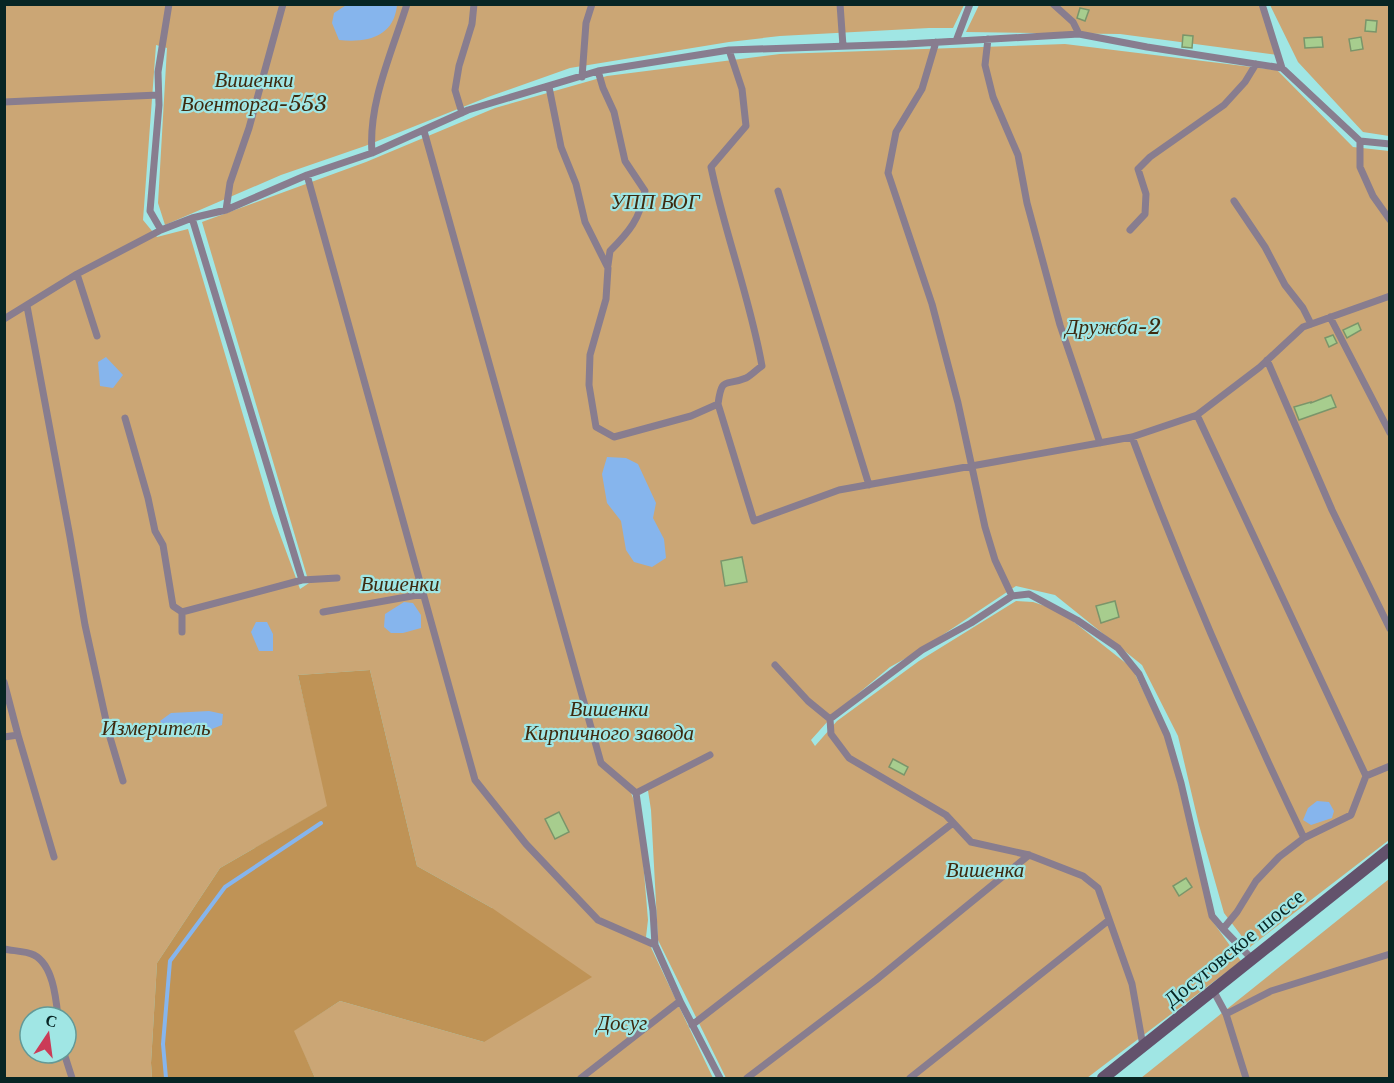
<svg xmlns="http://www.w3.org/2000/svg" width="1394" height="1083" viewBox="0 0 1394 1083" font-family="'Libre Baskerville',serif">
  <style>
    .green { fill: #cba675; fill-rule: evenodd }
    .forest { fill: #bf9356 }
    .water { fill: #86b5ed }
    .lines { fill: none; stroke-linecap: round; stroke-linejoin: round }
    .stream { stroke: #86b5ed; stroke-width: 4 }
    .building { fill: #a7cd8e; stroke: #7a956a; stroke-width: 1.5 }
    .service { stroke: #887d8f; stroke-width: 7 }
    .secondary { stroke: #63526c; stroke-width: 12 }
    .labels { text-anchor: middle; stroke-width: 4.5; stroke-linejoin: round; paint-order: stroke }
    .park-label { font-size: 21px; font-style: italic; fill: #3e2a0f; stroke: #a0e6e4 }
    .street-label { font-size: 21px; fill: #072524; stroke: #a0e6e4 }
  </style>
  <rect width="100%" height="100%" fill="#a0e6e4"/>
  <path class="green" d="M5,5H964L953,28H929L780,36L729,42L570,68L488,97L365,146L281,175L165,225L158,203L167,48L156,45L143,220L157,237L188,229L272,513L300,589L309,583L202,222L366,162L495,108L607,76L780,54L1065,44L1277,70L1353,147L1389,151V840L1250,947L1224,913L1199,825L1178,736L1142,665L1055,595L1016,586L917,652L890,667L836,712L811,740L815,746L837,721L919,661L1016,601L1033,602L1060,611L1132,668L1167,740L1213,922L1241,961L1087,1078H726L658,940L651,810L647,784L631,793L639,813L648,920L646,937L713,1078H315L293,1031L340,1001L484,1042L492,908L417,866L370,670L298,675L328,806L220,868L157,963L151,1063L152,1078H5ZM30,1017H66V1053H30Z
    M979,5H1262L1278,55L1120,34L966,32Z
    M1270,5H1389V136L1363,132L1298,62Z
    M1389,879V1078H1141Z"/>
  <path class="forest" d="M370,670L417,866L492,908L592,977L484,1042L340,1001L294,1031L315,1078H152L151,1063L157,963L220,868L327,806L298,675Z"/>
  <path class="water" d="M348,4L397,5C394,37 367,43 339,40L332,23L334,13Z
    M106,357L123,375L113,388L100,386L98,362Z
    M607,457L626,458L638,464L656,503L653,518L664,539L666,558L652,567L634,562L626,550L621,521L607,503L602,474Z
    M404,602L413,603L421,615V628L403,633H391L384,627L385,614Z
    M256,622H267L273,634V651H259L251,632Z
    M209,711L223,714L222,725L207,731L189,727L165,728L160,721L171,713Z
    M1317,801L1329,802L1334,811L1332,818L1311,825L1303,820L1308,808Z"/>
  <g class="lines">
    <path class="stream" d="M166,1078L163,1044L170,961L225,887L321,823"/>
  </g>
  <path class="building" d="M1080,8L1089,10L1085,21L1077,18Z
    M1366,20L1377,21L1376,32L1365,31Z
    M1183,35L1193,36L1192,48L1182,47Z
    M1322,37L1323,47L1305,48L1304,38Z
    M1361,37L1363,49L1351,51L1349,39Z
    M1358,323L1361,330L1347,338L1343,330Z
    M1333,335L1337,343L1329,347L1325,338Z
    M1331,395L1336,407L1299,420L1294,407L1311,402V403Z
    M742,557L747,582L725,586L721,561Z
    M1115,601L1119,617L1101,623L1096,606Z
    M893,759L908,767L904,775L889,767Z
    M559,812L569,832L555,839L545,819Z
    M1186,878L1192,887L1179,896L1173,886Z"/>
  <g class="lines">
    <path class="service" d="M840,4L843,46
      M1053,4L1073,22L1079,34L1147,47L1282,68L1360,141L1390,144
      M1262,4L1282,68
      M988,39L985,65L993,97L1018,155L1027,203L1060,325L1100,443
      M956,41L970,4
      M936,42L922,89L896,132L888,173L932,304L958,403L985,527L995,560L1012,596
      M598,71L603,88L614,112L625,161L645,191C640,219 629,232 610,251L608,265
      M582,77L586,23L592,4
      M549,87L561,147L576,184L585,222L608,268L606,299L590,355L589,385L596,427L614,437L691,416L718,404L754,521L839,490L1132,437L1197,415L1260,367L1303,327L1390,296
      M4,102L158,95
      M462,113L455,90L459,66L472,24L474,4
      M424,131L601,763L636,793L653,911L655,945L680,1001
      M1360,141V167L1373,196L1390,220
      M372,153C368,103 392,52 407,4
      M307,175L475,780L526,844L598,920L655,945
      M778,191L869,485
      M1234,201L1265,247L1285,285L1303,308L1311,324
      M226,210L230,183L249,128L283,4
      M192,218L302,580L337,578
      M161,230L150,211L159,105L158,72L169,4
      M1130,230L1145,214L1146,194L1138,169L1150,157L1224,105L1245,82L1256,64
      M77,274L97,336
      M27,306L70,537L85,625L109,734L123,781
      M1330,317L1390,433
      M4,319L77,274L161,230L192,218L226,210L307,175L372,153L468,110L598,71L729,50L907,44L1079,34
      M1267,360L1332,510L1390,629
      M718,404C722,375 725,387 746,378C752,375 757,369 762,366C750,298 725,234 711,167L746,126L742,89L729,50
      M1197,415L1366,776L1390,766
      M125,418L148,498L155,531L163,545L173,606L182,612
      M1132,437C1183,574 1241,707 1304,838
      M323,612L423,594
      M182,632V612L302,580
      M775,665L808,701L830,719
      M4,682L18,735
      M4,737L18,735L54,857
      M636,793L710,755
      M1223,929L1237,912L1256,881L1279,857L1304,838L1351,815L1366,776
      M4,949C13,951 26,951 34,955C53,965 56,998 58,1017
      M1213,990L1226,1014L1246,1078
      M1226,1014L1271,991L1390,954
      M692,1025L953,823
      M1143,1046L1132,984L1098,888L1083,876L1029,855L971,842L946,815L849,758L831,734L830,719L922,650L971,623L1012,596L1029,594L1077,620L1118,648L1139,674L1167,735L1181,783L1212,916L1223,929L1252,959
      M64,1053L72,1078
      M581,1078L680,1001L720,1078
      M747,1078L876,980L1029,855
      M910,1078L1109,920"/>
    <path class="secondary" d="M1103,1078L1390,849"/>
  </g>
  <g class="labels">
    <g class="park-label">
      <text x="254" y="87">Вишенки<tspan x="254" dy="24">Военторга-553</tspan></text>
      <text x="655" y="209">УПП ВОГ</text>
      <text x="1113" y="334">Дружба-2</text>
      <text x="400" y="591">Вишенки</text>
      <text x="609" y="716">Вишенки<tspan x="609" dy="24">Кирпичного завода</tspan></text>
      <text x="156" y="735">Измеритель</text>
      <text x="985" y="877">Вишенка</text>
      <text x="622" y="1030">Досуг</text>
    </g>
    <g class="street-label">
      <text transform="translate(1234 948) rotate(-39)" y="7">Досуговское шоссе</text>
    </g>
  </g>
  <rect width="1394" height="1083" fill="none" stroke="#072524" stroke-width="12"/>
  <g transform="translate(48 1035) rotate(13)"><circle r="28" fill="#a0e6e4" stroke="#639997" stroke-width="1.5"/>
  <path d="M0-4.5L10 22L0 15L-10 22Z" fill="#cb3b57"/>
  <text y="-9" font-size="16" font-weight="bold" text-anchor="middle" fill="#072524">С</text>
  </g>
</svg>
